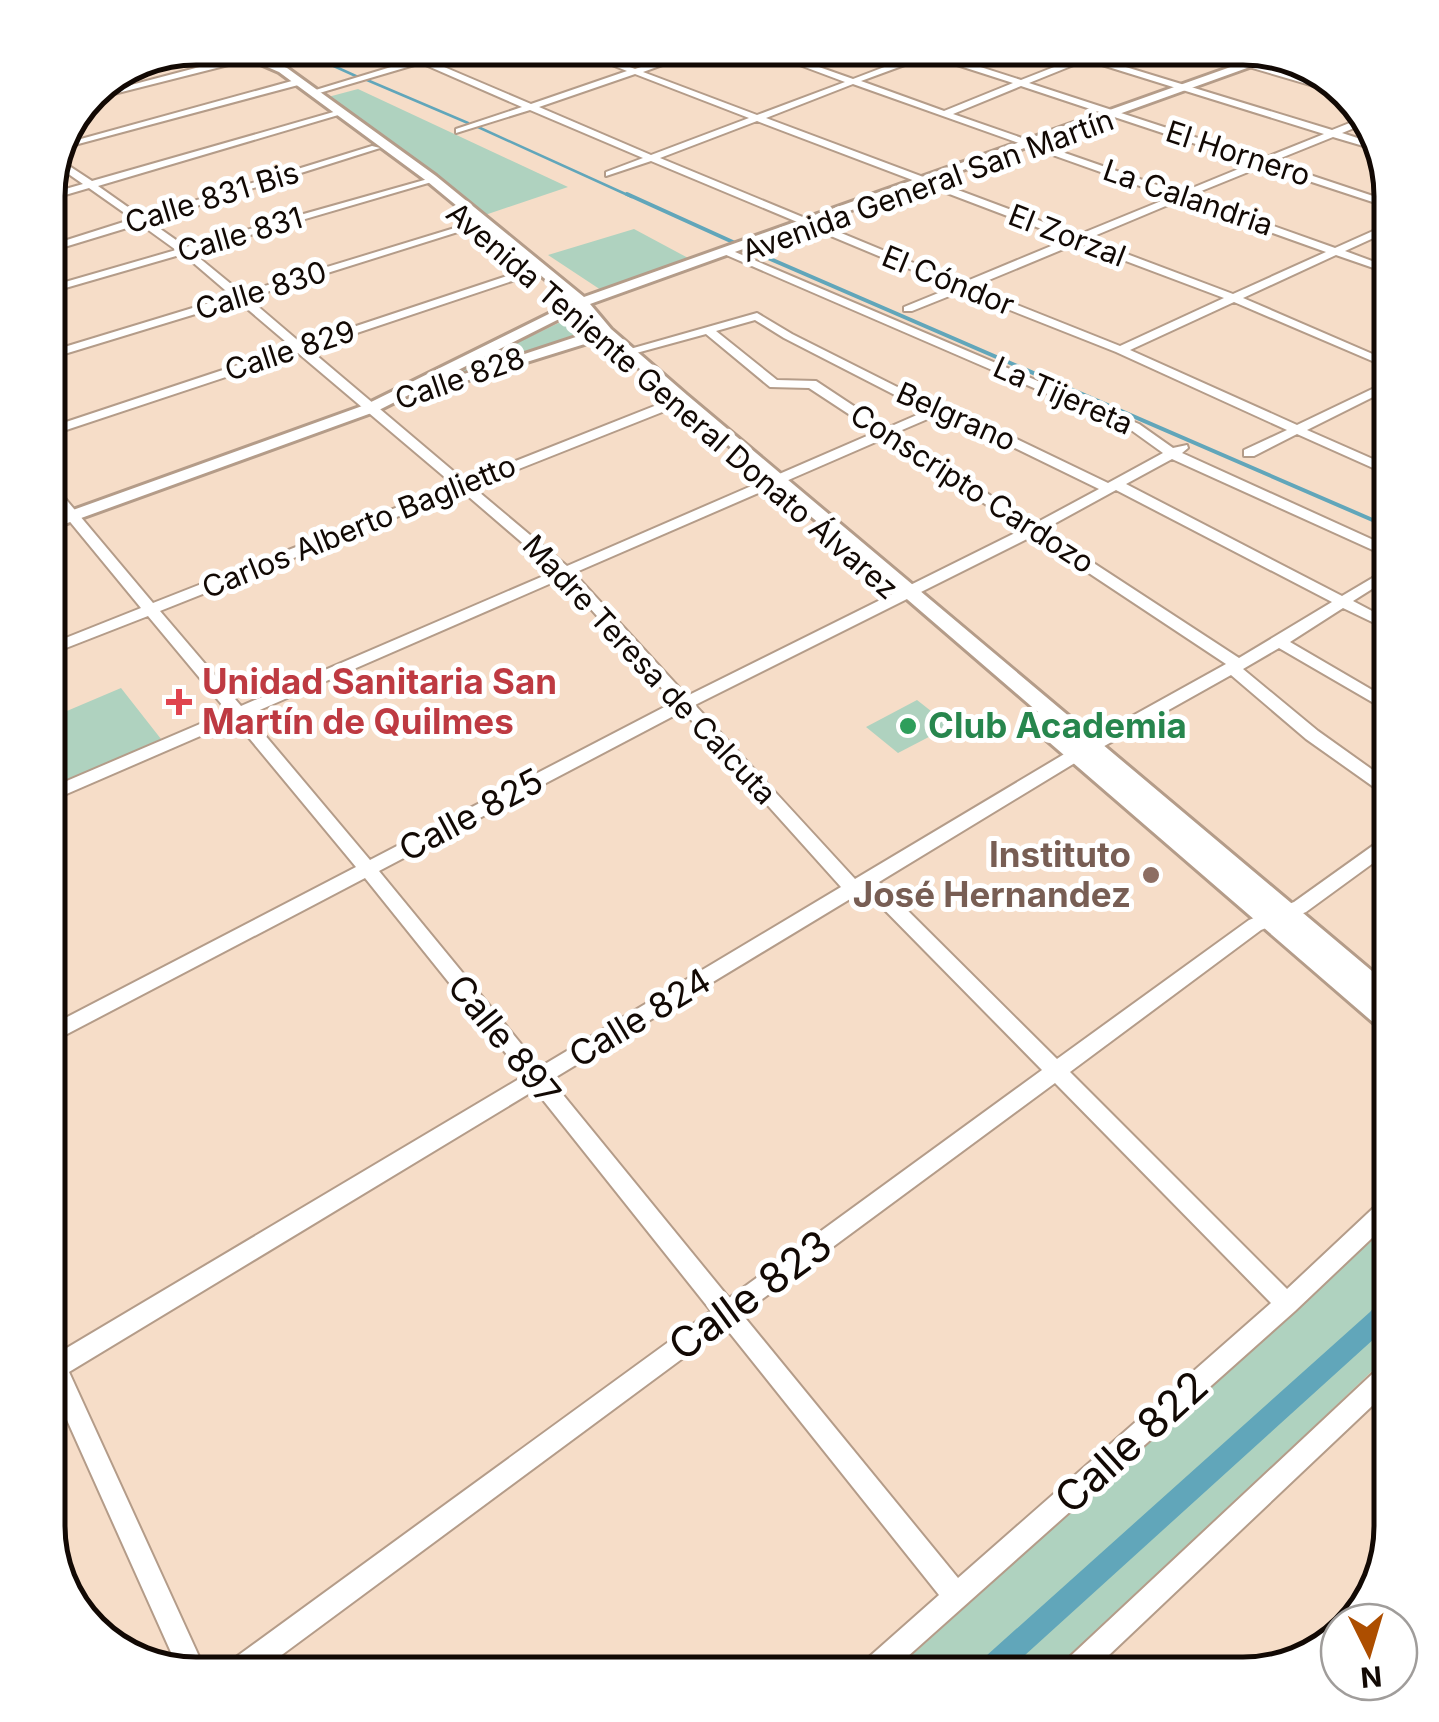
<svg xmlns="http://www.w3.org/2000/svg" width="1439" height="1722" viewBox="0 0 1439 1722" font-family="Inter,sans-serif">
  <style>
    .green { fill: #afd2bf }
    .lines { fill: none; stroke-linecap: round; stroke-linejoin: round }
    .stream-far1 { stroke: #61a6ba; stroke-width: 2.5 }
    .stream { stroke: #61a6ba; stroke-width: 4 }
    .canal { fill: #61a6ba; fill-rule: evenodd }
    .minor-casing { stroke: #b49c89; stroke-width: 4 }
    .major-casing { stroke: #b49c89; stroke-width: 6 }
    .minor { fill: #fff; fill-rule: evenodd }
    .major { fill: #fff; fill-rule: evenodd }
    .health-dot { fill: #e0444e; stroke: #fff; stroke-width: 4 }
    .leisure-dot { fill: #2e9e5b; stroke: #fff; stroke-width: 4 }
    .education-dot { fill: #8d6e63; stroke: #fff; stroke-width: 4 }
    .labels { text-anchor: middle; stroke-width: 10; stroke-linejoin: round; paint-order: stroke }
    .far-street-label { font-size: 30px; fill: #120904; stroke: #fff }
    .health-label { font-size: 35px; font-weight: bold; fill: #be3a42; stroke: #fff; text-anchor: start }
    .leisure-label { font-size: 35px; font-weight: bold; fill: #27864d; stroke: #fff; text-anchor: start }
    .street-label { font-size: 35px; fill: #120904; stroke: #fff }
    .education-label { font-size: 35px; font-weight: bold; fill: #785e54; stroke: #fff; text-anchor: end }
    .near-street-label { font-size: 42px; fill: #120904; stroke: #fff }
    .rim { fill: none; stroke: #120904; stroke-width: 5 }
  </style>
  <rect width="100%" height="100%" fill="#f6ddc8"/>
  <path class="green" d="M358,89L568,187L485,215L328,97Z
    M634,229L690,259L601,290L548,255Z
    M569,318L581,336L442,379Z
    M121,688L161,739L48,789V719Z
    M917,700L950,726L898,753L866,727Z
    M1391,1223V1353L1055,1674H891Z"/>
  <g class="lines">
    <path class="stream-far1" d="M294,48L358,77
      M367,80L468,123
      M478,127L632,197"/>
    <path class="stream" d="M627,194L735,243
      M761,255L1391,528"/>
    <path class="canal" d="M1391,1292V1320L1386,1328L1004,1674H972L976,1665L1370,1312L1383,1296Z"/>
    <g class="minor-casing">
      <path id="minor" d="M388,48C401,47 408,55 420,57C434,59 453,48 469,48L430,61L531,104L627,71L569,48H580L635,69L698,48H709L643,72L757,115L845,82L754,48H765L853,79L921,53L910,48H921L1021,80L1077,58L1051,48C1063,48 1076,55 1087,54C1096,53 1103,48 1113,48L1093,57L1332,130L1367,116L1369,122L1342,133L1376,144L1377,150L1333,137L1271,162L1391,202V208L1263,166L1189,196L1335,248L1391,223V230L1345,251L1391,268V274L1336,255L1243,298L1391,362V369L1234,302L1130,350L1297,425L1391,380V388L1307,430L1391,467V476L1297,434L1254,456H1244V450L1287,430L1116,352L962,291L912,311H904V307L953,287L651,161L606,176V172L643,158L530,110L456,133V129L522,107L421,63L316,94L309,92L414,60ZM929,56L1013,83L944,111L861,81ZM1086,60L1324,134L1262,159L1029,83ZM635,74L749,118L651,155L539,107ZM853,84L1171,197L1078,235L766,118ZM1021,86L1253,163L1180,193L953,114ZM757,121L1068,239L962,283L660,158ZM1180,200L1326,252L1233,294L1087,239ZM1078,243L1224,298L1120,346L972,287Z
        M1184,48H1196L1341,90L1348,96Z
        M249,54L252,59L90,100L93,95Z
        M299,79L302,84L67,147L70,142Z
        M337,111L345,113L98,186L142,217L372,146L380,148L149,221L186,247L435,177V181L192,252L242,293L471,223L480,225L248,298L302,344L528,269H536V273L309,349L465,481L667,401H675V407L473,487L567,566L876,432L809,388L770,387L706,334L629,355L623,351L757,313L792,334L939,408L956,410L1108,483L1163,453L1131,430L724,254V250L728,249L1139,424L1173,448L1187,445L1188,448L1182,453L1391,548V557L1386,556L1172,459L1126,484L1342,596L1391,567V577L1353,601L1391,621V631L1343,608L1290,642L1391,701V713L1279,648L1243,669L1318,731L1391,783V797L1385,795L1306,739L1231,675L1083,758L879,882L1057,1059L1249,920L1294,902L1385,837L1391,835V850L1306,912L1261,930L1070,1072L1287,1289L1383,1199L1391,1196V1220L1295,1311L888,1674H856L860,1665L939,1595L725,1327L256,1674H221L225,1665L711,1311L535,1090L69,1372L207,1674L179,1670L50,1382L48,1383V1340L56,1343L60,1352L524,1076L365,878L48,1044V1027L356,867L235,721L48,802V789L228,712L148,616L48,655V645L141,608L48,495V483L53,484L153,603L454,485L298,353L48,436V428L292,347L238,301L48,359V352L232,296L183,254L48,293V287L176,250L140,224L48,252V246L133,219L89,188L48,200V194L83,184L57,166L60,160L92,181ZM755,320L784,338L926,411L887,428L816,381L777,380L716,331ZM937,415L949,416L1099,489L1034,524L895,433ZM885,438L1023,529L687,696L574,573ZM1116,490L1332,602L1239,658L1043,530ZM462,491L555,571L241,706L160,611ZM1033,536L1226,664L1071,750L855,879L695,705ZM563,578L674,702L370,860L248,715ZM683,711L841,887L540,1067L379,871ZM865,890L1042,1070L729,1298L551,1080ZM1055,1083L1271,1303L958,1578L742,1314Z
        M1391,1361V1387L1389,1390L1391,1392V1420L1383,1416L1372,1406L1089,1674H1057L1061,1665L1383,1364Z"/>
    </g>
    <g class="major-casing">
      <path id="major" d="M223,48H236L287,68L436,176L584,297L1270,53L1280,56L590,304L611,329L687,395L1391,987V1033L1382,1030L1027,723L1024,718L1027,713L1038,712L604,338L459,383L446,380L597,330L579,309L377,411L48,530V519L365,405L573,302L428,182L279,72Z"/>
    </g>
    <use href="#minor" class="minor"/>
    <use href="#major" class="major"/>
  </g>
  <path class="health-dot" d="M174 687h10v10h10v10h-10v10h-10v-10h-10v-10h10z"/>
  <circle class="leisure-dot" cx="908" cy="726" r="10"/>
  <circle class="education-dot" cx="1151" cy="875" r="10"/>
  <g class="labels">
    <g class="far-street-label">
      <text transform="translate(1238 154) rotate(18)" y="10">El Hornero</text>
      <text transform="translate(928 186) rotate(-20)" y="10">Avenida General San Martín</text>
      <text transform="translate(212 198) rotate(-17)" y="10">Calle 831 Bis</text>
      <text transform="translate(1188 198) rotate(19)" y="10">La Calandria</text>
      <text transform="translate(240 235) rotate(-16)" y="10">Calle 831</text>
      <text transform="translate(1067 236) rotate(21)" y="10">El Zorzal</text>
      <text transform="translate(948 281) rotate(22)" y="10">El Cóndor</text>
      <text transform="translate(261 291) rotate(-17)" y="10">Calle 830</text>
      <text transform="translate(290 351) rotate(-18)" y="10">Calle 829</text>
      <text transform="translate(460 379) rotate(-19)" y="10">Calle 828</text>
      <text transform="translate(1063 396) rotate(24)" y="10">La Tijereta</text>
      <text transform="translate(672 401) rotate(41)" y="10">Avenida Teniente General Donato Álvarez</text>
      <text transform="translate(956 417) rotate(24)" y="10">Belgrano</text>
      <text transform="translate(972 489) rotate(33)" y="10">Conscripto Cardozo</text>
      <text transform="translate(359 527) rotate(-22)" y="10">Carlos Alberto Baglietto</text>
      <text transform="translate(649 670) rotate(47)" y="10">Madre Teresa de Calcuta</text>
    </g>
    <g class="health-label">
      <text x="202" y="694">Unidad Sanitaria San<tspan x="202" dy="40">Martín de Quilmes</tspan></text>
    </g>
    <g class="leisure-label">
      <text x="928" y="738">Club Academia</text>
    </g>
    <g class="street-label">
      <text transform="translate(471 815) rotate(-28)" y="12">Calle 825</text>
      <text transform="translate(640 1018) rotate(-31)" y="12">Calle 824</text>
      <text transform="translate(504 1040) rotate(51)" y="12">Calle 897</text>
    </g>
    <g class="education-label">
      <text x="1131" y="867">Instituto<tspan x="1131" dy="40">José Hernandez</tspan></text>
    </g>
    <g class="near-street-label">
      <text transform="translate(750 1295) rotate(-36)" y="15">Calle 823</text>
      <text transform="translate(1131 1442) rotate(-42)" y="15">Calle 822</text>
    </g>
  </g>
  <path d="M0 0H1439V1722H0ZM196 65H1243A131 131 0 0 1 1374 196V1526A131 131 0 0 1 1243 1657H196A131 131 0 0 1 65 1526V196A131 131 0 0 1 196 65Z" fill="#fff" fill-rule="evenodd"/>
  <path class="rim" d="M196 65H1243A131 131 0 0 1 1374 196V1526A131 131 0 0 1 1243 1657H196A131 131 0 0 1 65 1526V196A131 131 0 0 1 196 65Z"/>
  <g transform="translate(1369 1652) rotate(175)"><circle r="48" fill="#ffffff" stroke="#a09d9b" stroke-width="2.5"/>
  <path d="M0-8L18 38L0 25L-18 38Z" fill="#ad4e00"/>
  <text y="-15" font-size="28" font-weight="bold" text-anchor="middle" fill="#120904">N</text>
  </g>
</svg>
